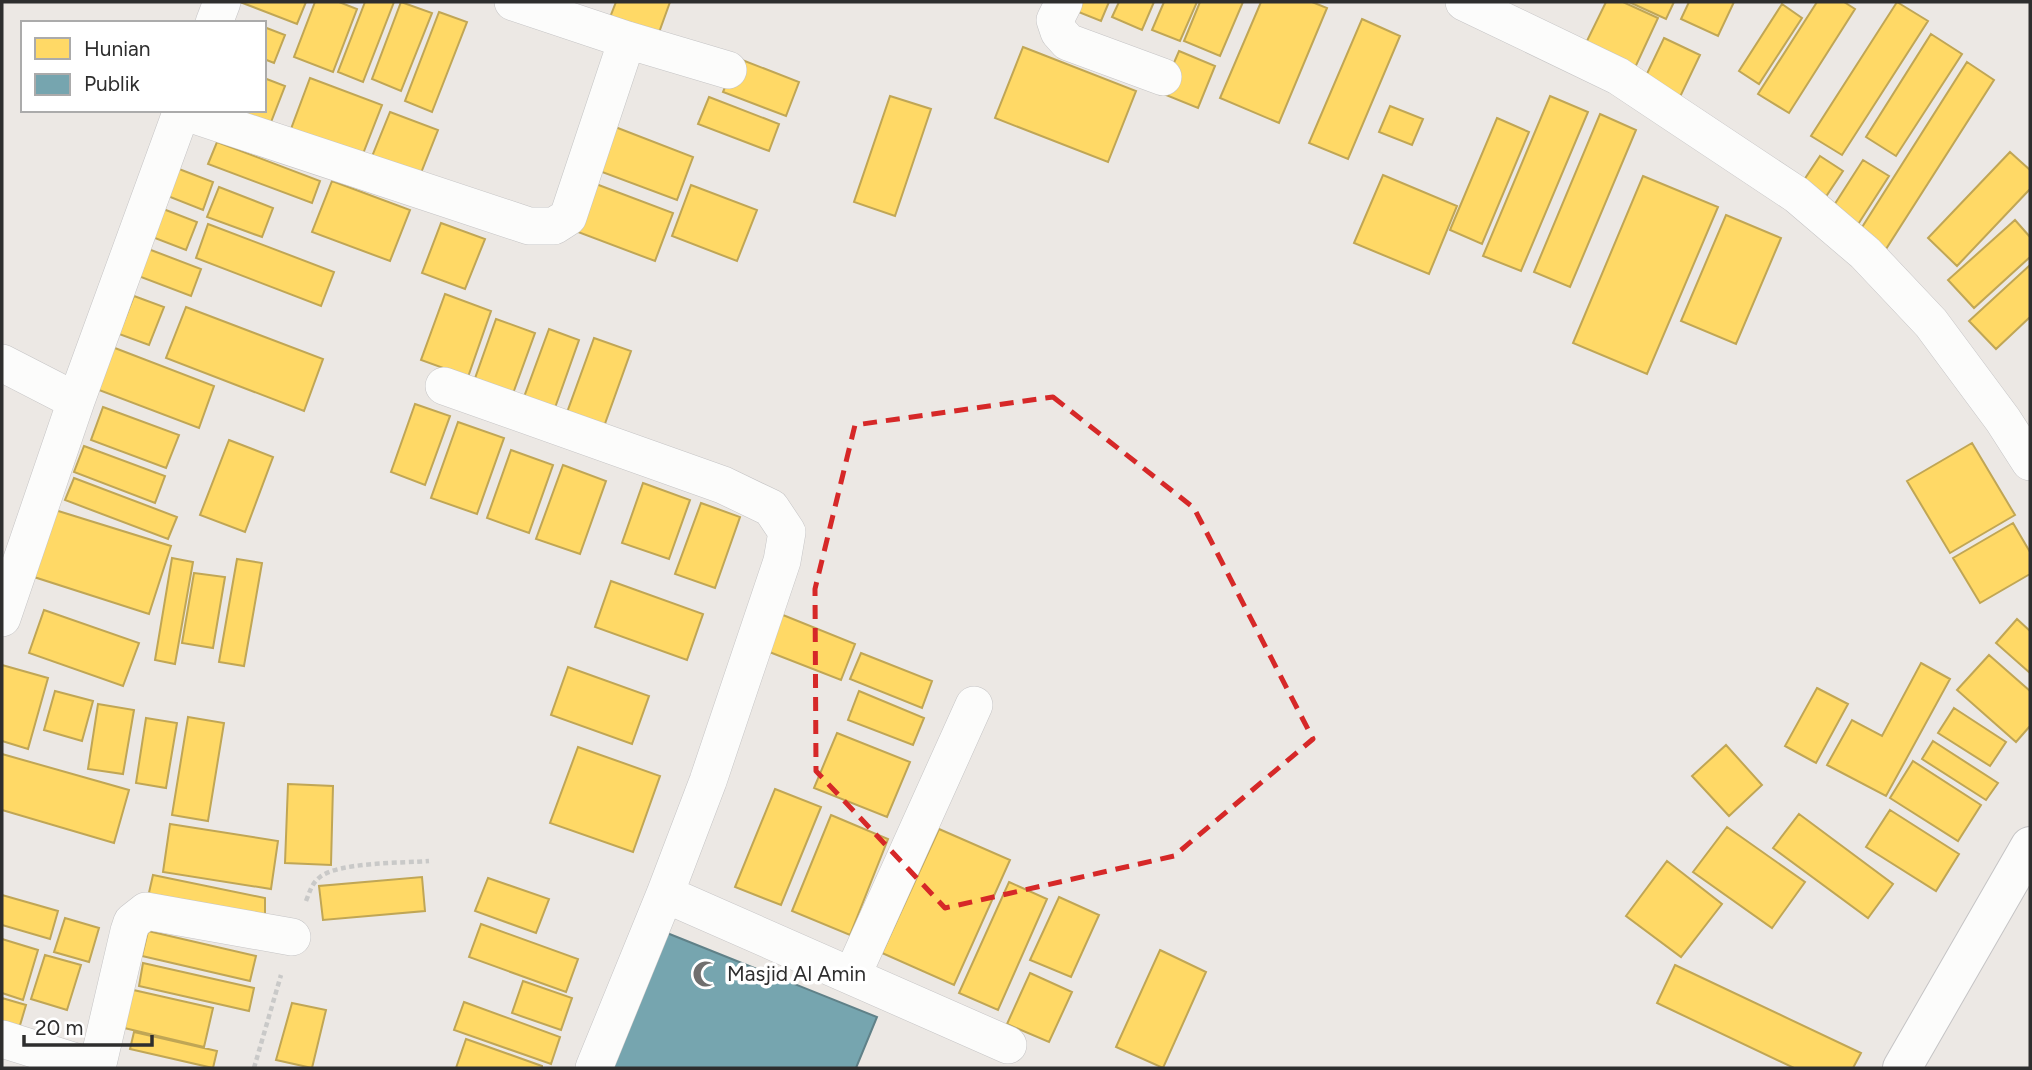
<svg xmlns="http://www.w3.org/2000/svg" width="2032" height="1070" viewBox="0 0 2032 1070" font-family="Figtree,sans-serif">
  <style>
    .homes { fill: #ffd966; stroke: #c0a655; stroke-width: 2 }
    .public { fill: #76a5af; stroke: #608188; stroke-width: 2 }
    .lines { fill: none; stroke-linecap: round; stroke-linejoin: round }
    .minor-casing { stroke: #c5c4c5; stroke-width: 38 }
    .tertiary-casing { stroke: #c5c4c5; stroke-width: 40 }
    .path { stroke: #c9c9c8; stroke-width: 4.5; stroke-dasharray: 5 3.5; stroke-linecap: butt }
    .minor { stroke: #fcfcfb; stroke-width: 37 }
    .tertiary { stroke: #fcfcfb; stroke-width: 38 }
    .marked { fill: none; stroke: #d62828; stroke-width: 5; stroke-dasharray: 14 9; stroke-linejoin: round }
    .labels { text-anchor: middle; stroke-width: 7; stroke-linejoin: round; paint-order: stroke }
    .poi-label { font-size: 21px; fill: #2e2e2e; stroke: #fff; text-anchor: start }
  </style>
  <rect width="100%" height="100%" fill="#ece8e4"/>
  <path class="homes" d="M240,2H306L297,24Z
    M315,2H339L357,9L333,72L294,57Z
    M365,2H394L363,82L338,72Z
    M401,2L432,13L401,91L372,79Z
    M616,2H670L657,38L609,20Z
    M1074,2H1109L1101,21L1071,9Z
    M1119,2H1154L1142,30L1112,17Z
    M1164,2H1197L1180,41L1152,30Z
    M1200,2H1243L1220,56L1184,41Z
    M1261,2H1312L1327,8L1279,123L1220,98Z
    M1606,2H1623L1658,18L1633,72L1583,49Z
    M1629,2H1674L1666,19Z
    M1689,2H1734L1718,36L1681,19Z
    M1817,2H1844L1855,9L1789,113L1758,94Z
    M1897,2L1928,21L1842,155L1811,136Z
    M1782,4L1802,18L1759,84L1739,71Z
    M439,12L467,22L432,112L405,101Z
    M1362,19L1400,36L1348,159L1309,143Z
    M264,27L285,35L274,63L264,59Z
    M1931,34L1962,54L1896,156L1866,137Z
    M1664,38L1700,55L1679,99L1643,82Z
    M1023,47L1136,91L1108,162L995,118Z
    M1179,51L1215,66L1198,108L1161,93Z
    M737,58L799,82L786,116L723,92Z
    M1967,62L1994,80L1886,249L1859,232Z
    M264,78L285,86L266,135L203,110H264Z
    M310,78L382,105L359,164L288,137Z
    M890,96L931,109L895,216L854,202Z
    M1550,96L1588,112L1521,271L1483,256Z
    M709,97L779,124L769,151L698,124Z
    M1390,106L1423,119L1412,145L1379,132Z
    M390,112L438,130L417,183L369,164Z
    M1600,114L1636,130L1570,287L1534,272Z
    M1497,118L1529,132L1482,244L1450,230Z
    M610,125L693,157L677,200L594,169Z
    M217,142L320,181L312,203L208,164Z
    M2010,152L2030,170V189L1957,266L1928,238Z
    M1820,156L1843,171L1821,204L1798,189Z
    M1863,160L1889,176L1857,226L1831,210Z
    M166,164L213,182L203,210L155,191Z
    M1383,175L1457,206L1429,274L1354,243Z
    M1643,176L1718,207L1647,374L1573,343Z
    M332,181L410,210L390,261L312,232Z
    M588,181L673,213L655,261L570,229Z
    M691,185L757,210L737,261L672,236Z
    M219,187L273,208L262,237L207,217Z
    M158,207L197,222L186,250L147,235Z
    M1726,215L1781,238L1736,344L1681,321Z
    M2015,220L2030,237V257L1974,308L1948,280Z
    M441,223L485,239L465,289L422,273Z
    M208,224L334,272L321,306L196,258Z
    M143,247L201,269L191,296L133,274Z
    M2030,265V317L1996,349L1969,321Z
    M445,294L491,311L468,377L421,360Z
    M134,296L164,307L149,345L119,334Z
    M186,307L323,359L304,411L166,358Z
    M496,319L535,333L511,399L473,384Z
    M549,329L579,340L551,419L520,408Z
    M594,338L631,351L602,432L565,418Z
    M107,345L214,386L199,428L91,387Z
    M415,404L450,416L425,485L391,472Z
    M103,407L179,435L166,468L91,440Z
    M458,422L504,438L477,514L431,498Z
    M229,440L273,457L245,532L200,515Z
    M1972,443L2015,515L1950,553L1907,481Z
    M84,446L165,476L155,503L74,472Z
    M511,450L553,465L529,533L487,518Z
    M563,465L606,481L580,554L536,539Z
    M74,478L177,517L168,539L65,500Z
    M643,483L690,500L669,559L622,543Z
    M701,503L740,517L715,588L675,574Z
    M55,510L171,546L149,614L34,577Z
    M2013,523L2030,552V574L1980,603L1953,558Z
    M172,558L193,562L175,664L155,660Z
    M237,559L262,563L244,666L219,662Z
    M194,573L225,577L213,648L182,643Z
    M611,581L703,614L687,660L595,627Z
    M44,610L139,643L123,686L29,653Z
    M773,611L855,644L841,680L759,648Z
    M2017,619L2030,631V673L1996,643Z
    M861,653L932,681L922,708L850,679Z
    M1989,655L2030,691V726L2016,742L1957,690Z
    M1921,663L1950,679L1886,796L1827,765L1852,720L1882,736Z
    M2,665L48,678L28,749L2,741Z
    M568,667L649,696L632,744L551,715Z
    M1817,688L1848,704L1816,763L1785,746Z
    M55,691L93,701L82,741L44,730Z
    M859,691L924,718L913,745L848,720Z
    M98,704L134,710L123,774L88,769Z
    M1954,708L2006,742L1990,766L1938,733Z
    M188,717L224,723L208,821L172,815Z
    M146,718L177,723L166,788L136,783Z
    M837,733L910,762L887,817L814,788Z
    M1933,741L1998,783L1986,800L1922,759Z
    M1726,745L1762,785L1729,816L1692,776Z
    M578,747L660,776L633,852L550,823Z
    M2,754L129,790L114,843L2,810Z
    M1913,761L1981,805L1958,841L1890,798Z
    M288,784L333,786L331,865L285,863Z
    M775,789L821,807L781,905L735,887Z
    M1890,810L1959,854L1936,891L1866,847Z
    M1799,814L1893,884L1868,918L1773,848Z
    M831,815L888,839L850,935L792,911Z
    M170,824L278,841L271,889L163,872Z
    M1727,827L1805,882L1772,928L1693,872Z
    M939,829L1010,860L954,985L882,953Z
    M1667,861L1722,904L1681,957L1626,916Z
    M153,875L265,898V918L148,897Z
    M422,877L425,911L323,920L319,886Z
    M488,878L549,899L536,933L475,911Z
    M1009,882L1047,899L998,1010L959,993Z
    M2,895L58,911L50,939L2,925Z
    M1059,897L1099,915L1071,977L1030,960Z
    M65,918L99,928L89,962L54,952Z
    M481,924L578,959L566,992L469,957Z
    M148,931L256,956L250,981L142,956Z
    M2,939L38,950L23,1000L2,993Z
    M1160,950L1206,972L1163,1068L1116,1047Z
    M45,955L81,965L67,1010L31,999Z
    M143,963L254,988L249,1011L139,986Z
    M1675,965L1861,1053L1853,1068H1794L1657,1003Z
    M1030,973L1072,992L1049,1042L1007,1024Z
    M523,981L572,998L561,1030L512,1013Z
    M129,989L213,1008L204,1047L120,1027Z
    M2,998L26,1005L18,1032L2,1027Z
    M464,1002L560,1037L551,1064L454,1030Z
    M292,1003L326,1010L312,1068L276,1060Z
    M134,1032L217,1051L213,1068L130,1049Z
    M466,1039L542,1066V1068H456Z"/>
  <path class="public" d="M662,931L877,1017L856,1068H600Z"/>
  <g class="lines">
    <g class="minor-casing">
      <path id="minor" d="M513,2L627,40L728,70
        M1064,2L1055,20L1059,32L1068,42L1163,77
        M1464,2L1618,76L1797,195L1865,253L1931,323L2003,420L2030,462
        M214,23L222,2
        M182,111L529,226H554L568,217L627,40
        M2,363L76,401
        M444,386L723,485L771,508L787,532L782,561L708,781L665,894L594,1068
        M2,618L76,401L182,110
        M665,894L1008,1045
        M852,976L974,705
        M2,1039L95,1068
        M97,1068L129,931L132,922L146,911L292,937"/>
    </g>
    <g class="tertiary-casing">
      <path id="tertiary" d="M1902,1068L2030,846"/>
    </g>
    <path class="path" d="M306,901C310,891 312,883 320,877C338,862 404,863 429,861
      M254,1068L281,975"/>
    <use href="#minor" class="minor"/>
    <use href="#tertiary" class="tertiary"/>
  </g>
  <path class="marked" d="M1053,397L1194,508L1313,739L1174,856L945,908L816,771L815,589L855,425Z"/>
  <defs>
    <g id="mosque-bare" transform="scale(2.1)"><path d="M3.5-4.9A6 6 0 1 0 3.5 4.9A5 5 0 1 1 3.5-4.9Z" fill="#706f6e" stroke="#fff" stroke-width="2.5" paint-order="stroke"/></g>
  </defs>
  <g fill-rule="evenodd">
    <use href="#mosque-bare" x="706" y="974"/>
  </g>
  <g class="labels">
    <g class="poi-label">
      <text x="727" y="981">Masjid Al Amin</text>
    </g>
  </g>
  <rect width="2032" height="1070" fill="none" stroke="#2e2e2e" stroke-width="7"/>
  <rect x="21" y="21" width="245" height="91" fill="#ffffff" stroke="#ababab" stroke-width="2"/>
  <rect x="35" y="38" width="35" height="21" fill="#ffd966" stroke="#ababab" stroke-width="2"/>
  <text x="84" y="56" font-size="21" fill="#2e2e2e">Hunian</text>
  <rect x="35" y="74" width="35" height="21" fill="#76a5af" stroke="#ababab" stroke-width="2"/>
  <text x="84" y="91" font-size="21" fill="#2e2e2e">Publik</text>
  <path d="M24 1035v10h128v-10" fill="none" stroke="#2e2e2e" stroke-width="3.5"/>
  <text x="35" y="1035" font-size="21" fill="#2e2e2e" stroke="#ffffff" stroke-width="5" paint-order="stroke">20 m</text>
</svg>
